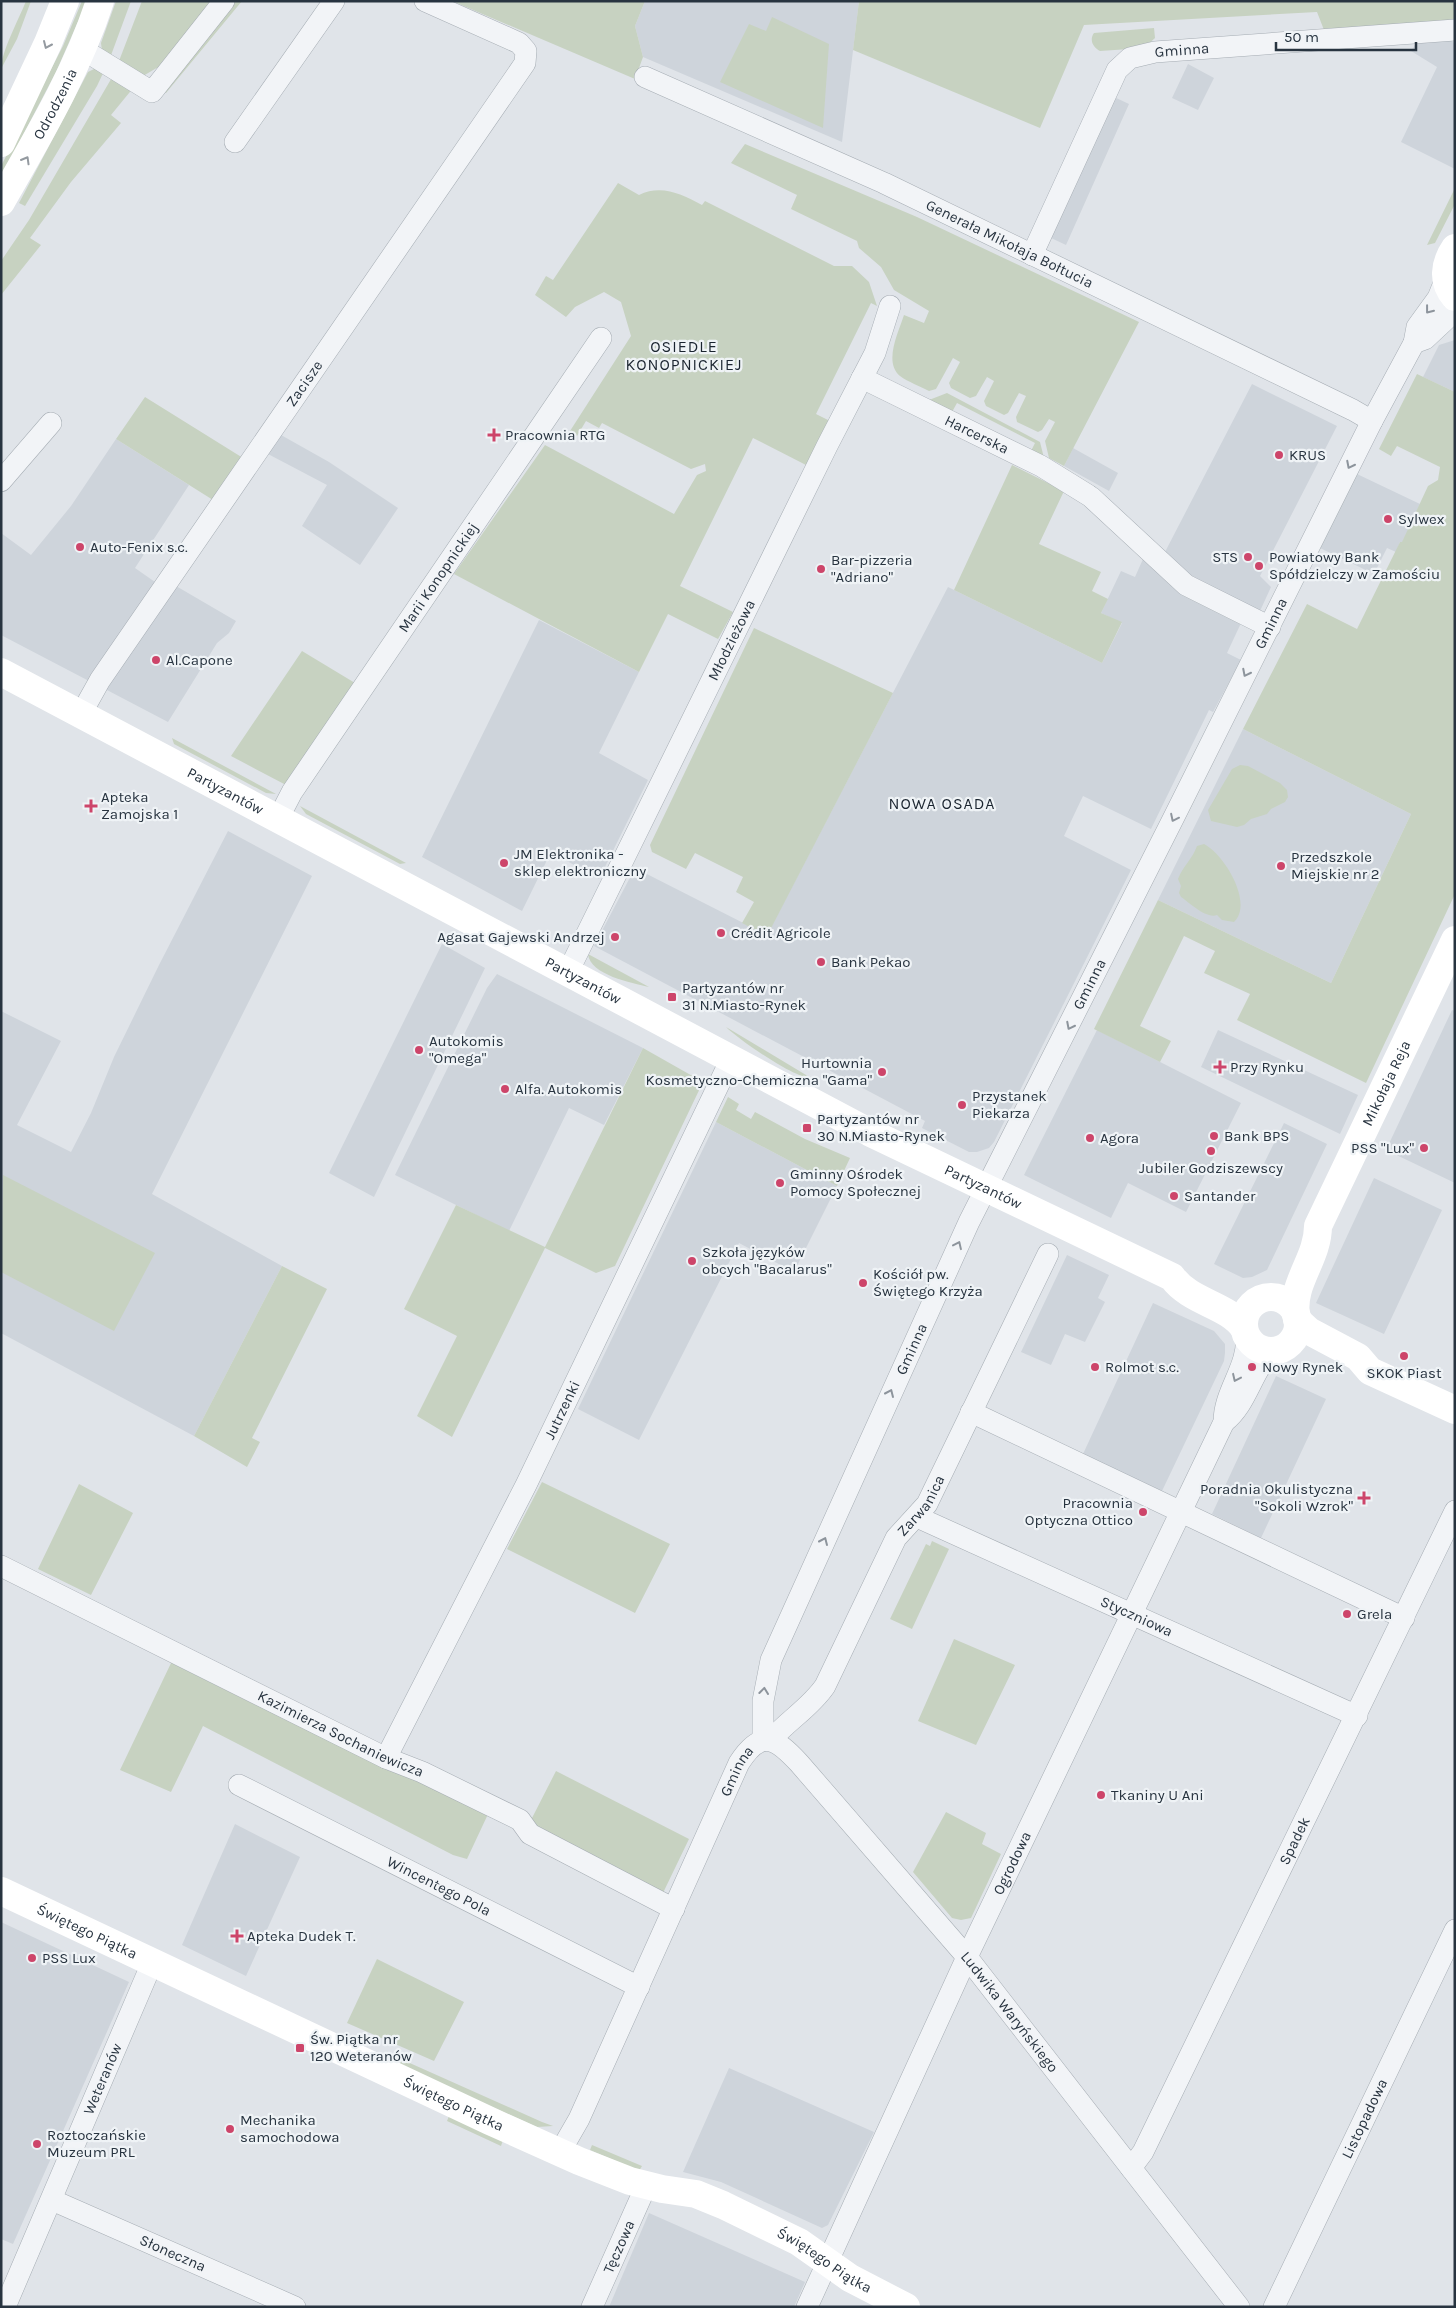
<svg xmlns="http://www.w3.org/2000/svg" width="1456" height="2308" viewBox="0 0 1456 2308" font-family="Karla,sans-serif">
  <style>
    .built { fill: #ced4db }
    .green { fill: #c7d2c1 }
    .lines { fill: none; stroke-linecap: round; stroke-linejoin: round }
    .street-casing { stroke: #a5acb3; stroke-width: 22 }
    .street { stroke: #f2f4f7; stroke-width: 21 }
    .secondary { stroke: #fff; stroke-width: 28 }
    .oneway { stroke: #949aa0 }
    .oneway2 { stroke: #8d949c }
    .poi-dot { fill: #cd456a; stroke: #eff3f6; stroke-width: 2 }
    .labels { text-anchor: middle; stroke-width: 4.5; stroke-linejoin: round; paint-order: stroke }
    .street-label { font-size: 15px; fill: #283440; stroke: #eff3f6 }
    .poi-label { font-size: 15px; fill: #283440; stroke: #eff3f6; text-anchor: start }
    .neighbourhood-label { font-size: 16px; letter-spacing: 1px; fill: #1b2530; stroke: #eff3f6 }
  </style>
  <rect width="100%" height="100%" fill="#e0e4e9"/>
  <path class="built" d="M645,1H859L842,142L643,57L635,26Z
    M1441,37L1455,43V169L1401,142L1437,67L1411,51L1419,39Z
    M1188,64L1214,78L1198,110L1172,98Z
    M1112,96L1129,104L1066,245L1049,237Z
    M1455,340V392L1423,377L1439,345Z
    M1252,384L1337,426L1260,576L1271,587L1260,611L1187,577L1165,552Z
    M281,435L329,462L398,508L360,565L302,526L327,485L268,454Z
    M116,439L189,485L135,568L155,582L89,681L1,635V533L31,555L71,506Z
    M1073,448L1118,473L1109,491L1064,466Z
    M1357,474L1420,504L1402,543L1400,542L1396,552L1387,548L1374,574L1320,548Z
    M1143,559L1242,621L1227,653L1241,660L1213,712L1209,710L1151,829L1083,796L1064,836L1131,870L994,1142L989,1148L977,1152H969L922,1128L925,1121L594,946L635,868L767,935L948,587L1102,663L1122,623L1101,613L1121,571L1135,577Z
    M176,586L236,621L229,633L217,643L168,722L105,689Z
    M539,620L639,672L599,753L648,780L599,879L551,852L522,911L422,857Z
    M1243,729L1411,814L1331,983L1158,900Z
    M228,831L312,876L152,1194L282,1266L194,1436L1,1333V1011L61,1041L17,1125L71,1152L91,1113L114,1057L159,965Z
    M442,944L485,968L374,1197L329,1173Z
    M497,974L643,1048L604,1125L569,1108L509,1231L395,1175L487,988Z
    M1452,1010L1455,1011V1183L1386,1150Z
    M1097,1030L1241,1103L1186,1212L1128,1183L1111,1218L1024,1175Z
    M1218,1030L1358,1095L1340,1134L1201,1067Z
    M716,1122L837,1186L794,1272L739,1243L639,1440L578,1409Z
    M1284,1123L1327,1144L1267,1270L1252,1277L1243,1278L1214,1264Z
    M1374,1178L1442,1210L1384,1334L1316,1303Z
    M1067,1255L1109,1275L1098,1298L1105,1302L1085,1342L1065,1334L1051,1365L1021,1352Z
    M1153,1303L1214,1331L1225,1344V1353L1224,1361L1162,1491L1083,1454Z
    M1276,1376L1326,1399L1261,1538L1212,1514Z
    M235,1824L300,1857L246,1976L182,1945Z
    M1,1922L129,1982L13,2244L1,2239Z
    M729,2068L874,2132L828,2225L822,2228L721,2182L683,2172Z
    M649,2213L805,2282L794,2307H609Z"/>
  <path class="green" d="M26,1H31L17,39L1,69C1,52 19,19 26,1Z
    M82,1H87L56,72L1,177V166L63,46Z
    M116,1H131L110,58L102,51L101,43Z
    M142,1H212L160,66L143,76L111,115L121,123L71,182L30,238L41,245L1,295V261L29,220L114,74Z
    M231,1H242L166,93L161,89Z
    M452,1H645L635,26L643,57L635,79Z
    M859,1H1455V24L1324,30L1317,12L1084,25L1040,128L853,50Z
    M772,17L829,44L823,128L720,82L749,24L766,31Z
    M1154,28L1155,38L1144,48L1100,51C1093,47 1089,40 1094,33Z
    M96,68L105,69L97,86L25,206L19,203L88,72Z
    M745,144L917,217L1139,322L1064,466L1049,458L1045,441L1055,422L1049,419L1042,430L1038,432L1017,422L1016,417L1026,396L1019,393L1008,413L1004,415L986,406L984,401L994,381L987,377L976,396L970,398L951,388L949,383L960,362L953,358L936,389L929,391C920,386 908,382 900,376C883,362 899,331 904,315L924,323L929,311L894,290L881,267L859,248L857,241L791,209L797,195L731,163Z
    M618,183L639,195C661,184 682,194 702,205L705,201L834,266H852L869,282L877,306L871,303L816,414L830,421L806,465L753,438L680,586L733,612L718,639L668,614L639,672L454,574L545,445L674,514L697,475L706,471L705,464L691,469L602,423L599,428L586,421L577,436L570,431L631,336L621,302L604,292L575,307L566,317L535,295L546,276L553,280Z
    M1455,188V204L1435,243L1427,245Z
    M1417,374L1455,392V894L1366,1083L1237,1020L1250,994L1204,973L1215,951L1184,936L1140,1026L1171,1041L1160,1062L1094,1029L1158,900L1331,983L1411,814L1243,729L1307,604L1357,629L1400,542H1402L1428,486L1438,480L1440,467L1397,446L1391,456L1379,449Z
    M947,393L1040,442L1044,458L1030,453L1035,443L957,403L952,412L929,400Z
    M145,397L243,458L213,500L116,439Z
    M1012,465L1064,491L1039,544L1101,572L1092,591L1108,599L1101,613L1122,622L1102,663L954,590Z
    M754,628L893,693L767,936L742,923L754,902L736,892L743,877L695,853L686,869L652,852L650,845Z
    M302,651L355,683L286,785L231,756Z
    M172,738L276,794L266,793L174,744Z
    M1240,765L1248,766L1280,783L1287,790L1288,797L1285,802L1271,809L1267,814L1251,819L1244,825L1237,827L1211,821L1208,810L1232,769Z
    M300,806L406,863L400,864L306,814Z
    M1204,844C1224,854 1254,903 1234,922L1222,920L1217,915C1206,919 1190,903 1181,897L1179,893L1181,886L1178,879C1183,866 1193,858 1197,846Z
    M588,954L649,987C632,983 590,975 588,954Z
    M726,1027L811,1078C795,1079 738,1039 726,1027Z
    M643,1048L703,1082L615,1266L596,1273L545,1248L452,1437L417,1416L457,1336L404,1309L456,1205L545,1247Z
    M728,1097L739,1104L736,1110L751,1119L755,1112L805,1139L850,1158L837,1186L716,1122Z
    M3,1175L155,1253L114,1331L1,1272Z
    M282,1266L327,1289L252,1438L260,1442L247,1467L194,1436Z
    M542,1482L670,1544L635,1613L507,1549Z
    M79,1484L133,1513L91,1595L38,1569Z
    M932,1541L949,1549L912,1629L890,1619L926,1544L930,1546Z
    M954,1639L1015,1665L976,1745L918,1721Z
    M172,1661L489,1812L467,1859L453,1855L203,1726L171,1792L120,1770Z
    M556,1771L689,1839L662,1895L533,1828L532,1818Z
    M946,1812L986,1833L982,1844L1001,1854L971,1918L961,1920L952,1918L913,1872Z
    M377,1959L464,2002L434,2061L347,2023Z
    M403,2060L542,2122L553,2126L537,2127L398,2065Z
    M449,2116L503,2140L501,2146L447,2121Z
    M592,2145L642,2166L639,2171L590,2150Z"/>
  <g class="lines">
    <g class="street-casing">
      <g id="street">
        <path d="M82,49L152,92L224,1"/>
        <path id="s1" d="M645,77L884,183L1353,410L1372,421"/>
        <path d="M235,142L334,1"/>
        <path id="s2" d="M1032,255L1117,70L1130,58L1155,52L1455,30"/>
        <path d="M1414,343L1425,339L1455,311"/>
        <path id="s3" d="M862,378L1041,466L1088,495"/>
        <path d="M1,481L51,423"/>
        <path d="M1091,497L1186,585L1270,627"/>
        <path id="s4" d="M81,714L100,680L525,63L526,51L519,43L425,1"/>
        <path id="s5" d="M278,819L292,792L601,338"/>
        <path id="s6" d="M568,972L827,446L875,353L890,306"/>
        <path d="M971,1412L1404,1618"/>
        <path d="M1224,1422C1249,1403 1253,1364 1275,1351"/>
        <path id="s7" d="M917,1517L1357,1716"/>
        <path id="s8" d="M1,1566L386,1758L422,1772L520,1820L530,1834L674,1909"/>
        <path id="s9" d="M763,1740V1701L771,1660L969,1222L1174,817L1372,421L1414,343L1417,327L1438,298L1446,278"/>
        <path id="s10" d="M771,1740C788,1720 810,1708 825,1686L896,1538L927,1504L1048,1254"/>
        <path id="s11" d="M386,1758L526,1485L731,1059"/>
        <path id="s12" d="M239,1785L639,1987"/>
        <path id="s13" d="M560,2152L579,2119L739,1763C761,1729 775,1737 799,1763L967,1957L1239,2307"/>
        <path id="s14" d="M1131,2168L1143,2152L1455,1511"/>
        <path id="s15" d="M52,2200L295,2307"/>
        <path id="s16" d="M5,2307L152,1963"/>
        <path id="s17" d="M592,2307L646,2186"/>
        <path id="s18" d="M807,2307L967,1957L1224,1422C1224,1390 1250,1366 1246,1334"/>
        <path id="s19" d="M1274,2307L1455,1930"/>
      </g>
    </g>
    <use href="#street" class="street"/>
    <g class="secondary">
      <path d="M1,143L48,43L65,1"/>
      <path id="s20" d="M1,202C38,137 77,72 100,1"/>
      <path d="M1455,248C1444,264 1442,282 1455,297"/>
      <path id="s21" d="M1,672L869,1132L1172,1277C1191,1303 1227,1304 1244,1328"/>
      <circle cx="1271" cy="1324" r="27"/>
      <path id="s22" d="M1296,1315C1291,1283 1318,1259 1318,1226L1455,940"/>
      <path d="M1297,1320L1309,1331L1358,1357L1370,1371L1455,1410"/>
      <path id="s23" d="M1,1891L490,2121L579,2161L630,2181L662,2189L696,2194L723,2205L799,2242L850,2278L906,2307"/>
    </g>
  </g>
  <defs><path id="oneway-chevron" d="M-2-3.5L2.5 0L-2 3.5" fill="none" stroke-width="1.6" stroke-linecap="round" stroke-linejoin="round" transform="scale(1.25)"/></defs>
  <g class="oneway">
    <use href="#oneway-chevron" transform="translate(47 45) rotate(114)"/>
    <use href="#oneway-chevron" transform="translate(26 160) rotate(-60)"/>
  </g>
  <g class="oneway2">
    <use href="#oneway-chevron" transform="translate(1429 310) rotate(128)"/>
    <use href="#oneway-chevron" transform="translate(1350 465) rotate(117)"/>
    <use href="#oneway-chevron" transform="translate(1246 673) rotate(117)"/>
    <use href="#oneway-chevron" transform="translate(1174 818) rotate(116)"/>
    <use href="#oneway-chevron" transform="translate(1070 1026) rotate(117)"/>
    <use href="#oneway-chevron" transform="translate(958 1245) rotate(-65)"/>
    <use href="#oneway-chevron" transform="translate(1236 1378) rotate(115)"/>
    <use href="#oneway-chevron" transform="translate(890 1393) rotate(-66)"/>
    <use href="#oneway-chevron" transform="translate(824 1541) rotate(-66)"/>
    <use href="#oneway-chevron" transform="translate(764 1691) rotate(-83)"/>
  </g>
  <g class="poi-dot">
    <path d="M491.5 427.5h5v5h5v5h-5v5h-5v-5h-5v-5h5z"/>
    <circle cx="1279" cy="455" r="5"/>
    <circle cx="1388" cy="519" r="5"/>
    <circle cx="80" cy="547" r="5"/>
    <circle cx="1248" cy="557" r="5"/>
    <circle cx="1259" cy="566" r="5"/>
    <circle cx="821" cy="569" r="5"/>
    <circle cx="156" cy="660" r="5"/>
    <path d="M88.5 798.5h5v5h5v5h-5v5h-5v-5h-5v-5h5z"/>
    <circle cx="504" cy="863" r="5"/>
    <circle cx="1281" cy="866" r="5"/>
    <circle cx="721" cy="933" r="5"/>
    <circle cx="615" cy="937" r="5"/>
    <circle cx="821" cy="962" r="5"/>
    <rect x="667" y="992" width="10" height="10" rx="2.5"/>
    <circle cx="419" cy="1050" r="5"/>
    <path d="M1217.5 1059.5h5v5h5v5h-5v5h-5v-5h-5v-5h5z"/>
    <circle cx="882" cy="1072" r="5"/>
    <circle cx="505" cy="1089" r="5"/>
    <circle cx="962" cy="1105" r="5"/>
    <rect x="802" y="1123" width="10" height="10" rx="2.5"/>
    <circle cx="1214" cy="1136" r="5"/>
    <circle cx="1090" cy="1138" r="5"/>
    <circle cx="1424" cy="1148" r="5"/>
    <circle cx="1211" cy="1151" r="5"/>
    <circle cx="780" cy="1183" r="5"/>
    <circle cx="1174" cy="1196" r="5"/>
    <circle cx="692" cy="1261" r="5"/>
    <circle cx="863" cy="1283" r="5"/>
    <circle cx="1404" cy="1356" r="5"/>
    <circle cx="1095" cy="1367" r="5"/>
    <circle cx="1252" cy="1367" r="5"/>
    <path d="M1361.5 1490.5h5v5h5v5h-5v5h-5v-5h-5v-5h5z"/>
    <circle cx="1143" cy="1512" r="5"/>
    <circle cx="1347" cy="1614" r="5"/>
    <circle cx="1101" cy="1795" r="5"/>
    <path d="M234.5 1928.5h5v5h5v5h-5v5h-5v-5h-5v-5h5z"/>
    <circle cx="32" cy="1958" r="5"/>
    <rect x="295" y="2043" width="10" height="10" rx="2.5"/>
    <circle cx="230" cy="2129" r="5"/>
    <circle cx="37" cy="2144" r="5"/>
  </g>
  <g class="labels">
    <g class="street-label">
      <text dy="5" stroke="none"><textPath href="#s2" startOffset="274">Gminna</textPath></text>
      <text dy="5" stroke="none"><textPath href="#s20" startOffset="112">Odrodzenia</textPath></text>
      <text dy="5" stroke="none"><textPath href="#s1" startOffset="401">Generała Mikołaja Bołtucia</textPath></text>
      <text dy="5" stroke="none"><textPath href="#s4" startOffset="399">Zacisze</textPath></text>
      <text dy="5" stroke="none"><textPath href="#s3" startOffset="128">Harcerska</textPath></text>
      <text dy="5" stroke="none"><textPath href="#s5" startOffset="290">Marii Konopnickiej</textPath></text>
      <text dy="5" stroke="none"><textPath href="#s9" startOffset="1232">Gminna</textPath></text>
      <text dy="5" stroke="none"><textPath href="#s6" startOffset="370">Młodzieżowa</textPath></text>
      <text dy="5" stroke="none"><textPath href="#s21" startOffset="254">Partyzantów</textPath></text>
      <text dy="5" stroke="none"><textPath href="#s21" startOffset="659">Partyzantów</textPath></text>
      <text dy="5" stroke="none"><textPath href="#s9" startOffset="828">Gminna</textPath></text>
      <text dy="5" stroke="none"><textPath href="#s22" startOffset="251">Mikołaja Reja</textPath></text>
      <text dy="5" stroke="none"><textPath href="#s21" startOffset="1109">Partyzantów</textPath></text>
      <text dy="5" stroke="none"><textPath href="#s9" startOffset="422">Gminna</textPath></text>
      <text dy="5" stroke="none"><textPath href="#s11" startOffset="390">Jutrzenki</textPath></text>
      <text dy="5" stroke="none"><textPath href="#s10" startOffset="282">Zarwanica</textPath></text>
      <text dy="5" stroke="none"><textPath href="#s7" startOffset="241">Styczniowa</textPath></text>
      <text dy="5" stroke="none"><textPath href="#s8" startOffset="379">Kazimierza Sochaniewicza</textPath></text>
      <text dy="5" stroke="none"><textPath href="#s13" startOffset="420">Gminna</textPath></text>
      <text dy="5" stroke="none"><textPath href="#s14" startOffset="366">Spadek</textPath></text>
      <text dy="5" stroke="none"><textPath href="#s18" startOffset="489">Ogrodowa</textPath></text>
      <text dy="5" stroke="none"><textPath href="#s12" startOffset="224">Wincentego Pola</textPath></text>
      <text dy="5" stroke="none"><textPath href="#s23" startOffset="95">Świętego Piątka</textPath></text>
      <text dy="5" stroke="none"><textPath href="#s13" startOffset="832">Ludwika Waryńskiego</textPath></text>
      <text dy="5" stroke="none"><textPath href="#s16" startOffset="248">Weteranów</textPath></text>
      <text dy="5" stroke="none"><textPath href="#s23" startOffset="500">Świętego Piątka</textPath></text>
      <text dy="5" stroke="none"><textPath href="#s19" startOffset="209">Listopadowa</textPath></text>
      <text dy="5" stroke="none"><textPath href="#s17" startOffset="66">Tęczowa</textPath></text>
      <text dy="5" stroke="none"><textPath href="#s15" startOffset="132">Słoneczna</textPath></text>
      <text dy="5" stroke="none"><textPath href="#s23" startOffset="905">Świętego Piątka</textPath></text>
    </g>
    <g class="poi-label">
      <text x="505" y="440">Pracownia RTG</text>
      <text x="1289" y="460">KRUS</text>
      <text x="1398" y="524">Sylwex</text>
      <text x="90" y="552">Auto-Fenix s.c.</text>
      <text x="1238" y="562" text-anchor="end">STS</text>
      <text x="1269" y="562">Powiatowy Bank<tspan x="1269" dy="17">Spółdzielczy w Zamościu</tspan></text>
      <text x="831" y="565">Bar-pizzeria<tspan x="831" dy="17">"Adriano"</tspan></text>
      <text x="166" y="665">Al.Capone</text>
      <text x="101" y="802">Apteka<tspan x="101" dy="17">Zamojska 1</tspan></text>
      <text x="514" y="859">JM Elektronika -<tspan x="514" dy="17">sklep elektroniczny</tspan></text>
      <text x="1291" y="862">Przedszkole<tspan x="1291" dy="17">Miejskie nr 2</tspan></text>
      <text x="731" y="938">Crédit Agricole</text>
      <text x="605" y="942" text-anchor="end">Agasat Gajewski Andrzej</text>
      <text x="831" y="967">Bank Pekao</text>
      <text x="682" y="993">Partyzantów nr<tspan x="682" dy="17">31 N.Miasto-Rynek</tspan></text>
      <text x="429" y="1046">Autokomis<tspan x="429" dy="17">"Omega"</tspan></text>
      <text x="872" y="1068" text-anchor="end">Hurtownia<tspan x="872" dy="17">Kosmetyczno-Chemiczna "Gama"</tspan></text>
      <text x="1230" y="1072">Przy Rynku</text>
      <text x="515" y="1094">Alfa. Autokomis</text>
      <text x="972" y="1101">Przystanek<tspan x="972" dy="17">Piekarza</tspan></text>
      <text x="817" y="1124">Partyzantów nr<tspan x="817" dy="17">30 N.Miasto-Rynek</tspan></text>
      <text x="1224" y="1141">Bank BPS</text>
      <text x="1100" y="1143">Agora</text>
      <text x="1414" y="1153" text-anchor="end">PSS "Lux"</text>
      <text x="1211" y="1173" text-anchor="middle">Jubiler Godziszewscy</text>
      <text x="790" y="1179">Gminny Ośrodek<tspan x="790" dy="17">Pomocy Społecznej</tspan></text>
      <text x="1184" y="1201">Santander</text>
      <text x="702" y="1257">Szkoła języków<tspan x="702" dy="17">obcych "Bacalarus"</tspan></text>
      <text x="873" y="1279">Kościół pw.<tspan x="873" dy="17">Świętego Krzyża</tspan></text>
      <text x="1105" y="1372">Rolmot s.c.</text>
      <text x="1262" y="1372">Nowy Rynek</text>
      <text x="1404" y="1378" text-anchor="middle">SKOK Piast</text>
      <text x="1353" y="1494" text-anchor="end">Poradnia Okulistyczna<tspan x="1353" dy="17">"Sokoli Wzrok"</tspan></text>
      <text x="1133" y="1508" text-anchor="end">Pracownia<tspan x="1133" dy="17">Optyczna Ottico</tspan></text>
      <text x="1357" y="1619">Grela</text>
      <text x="1111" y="1800">Tkaniny U Ani</text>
      <text x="247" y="1941">Apteka Dudek T.</text>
      <text x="42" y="1963">PSS Lux</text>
      <text x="310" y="2044">Św. Piątka nr<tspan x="310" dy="17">120 Weteranów</tspan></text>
      <text x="240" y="2125">Mechanika<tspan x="240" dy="17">samochodowa</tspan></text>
      <text x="47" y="2140">Roztoczańskie<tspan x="47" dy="17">Muzeum PRL</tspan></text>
    </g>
    <g class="neighbourhood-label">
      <text x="684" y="352">OSIEDLE<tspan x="684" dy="18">KONOPNICKIEJ</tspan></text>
      <text x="942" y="809">NOWA OSADA</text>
    </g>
  </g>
  <rect width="1456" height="2308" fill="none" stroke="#283440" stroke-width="5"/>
  <path d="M1276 42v8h140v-8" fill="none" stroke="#283440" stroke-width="2.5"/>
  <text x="1284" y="42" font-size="15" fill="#283440" stroke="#eff3f6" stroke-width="4" paint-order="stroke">50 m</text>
</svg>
